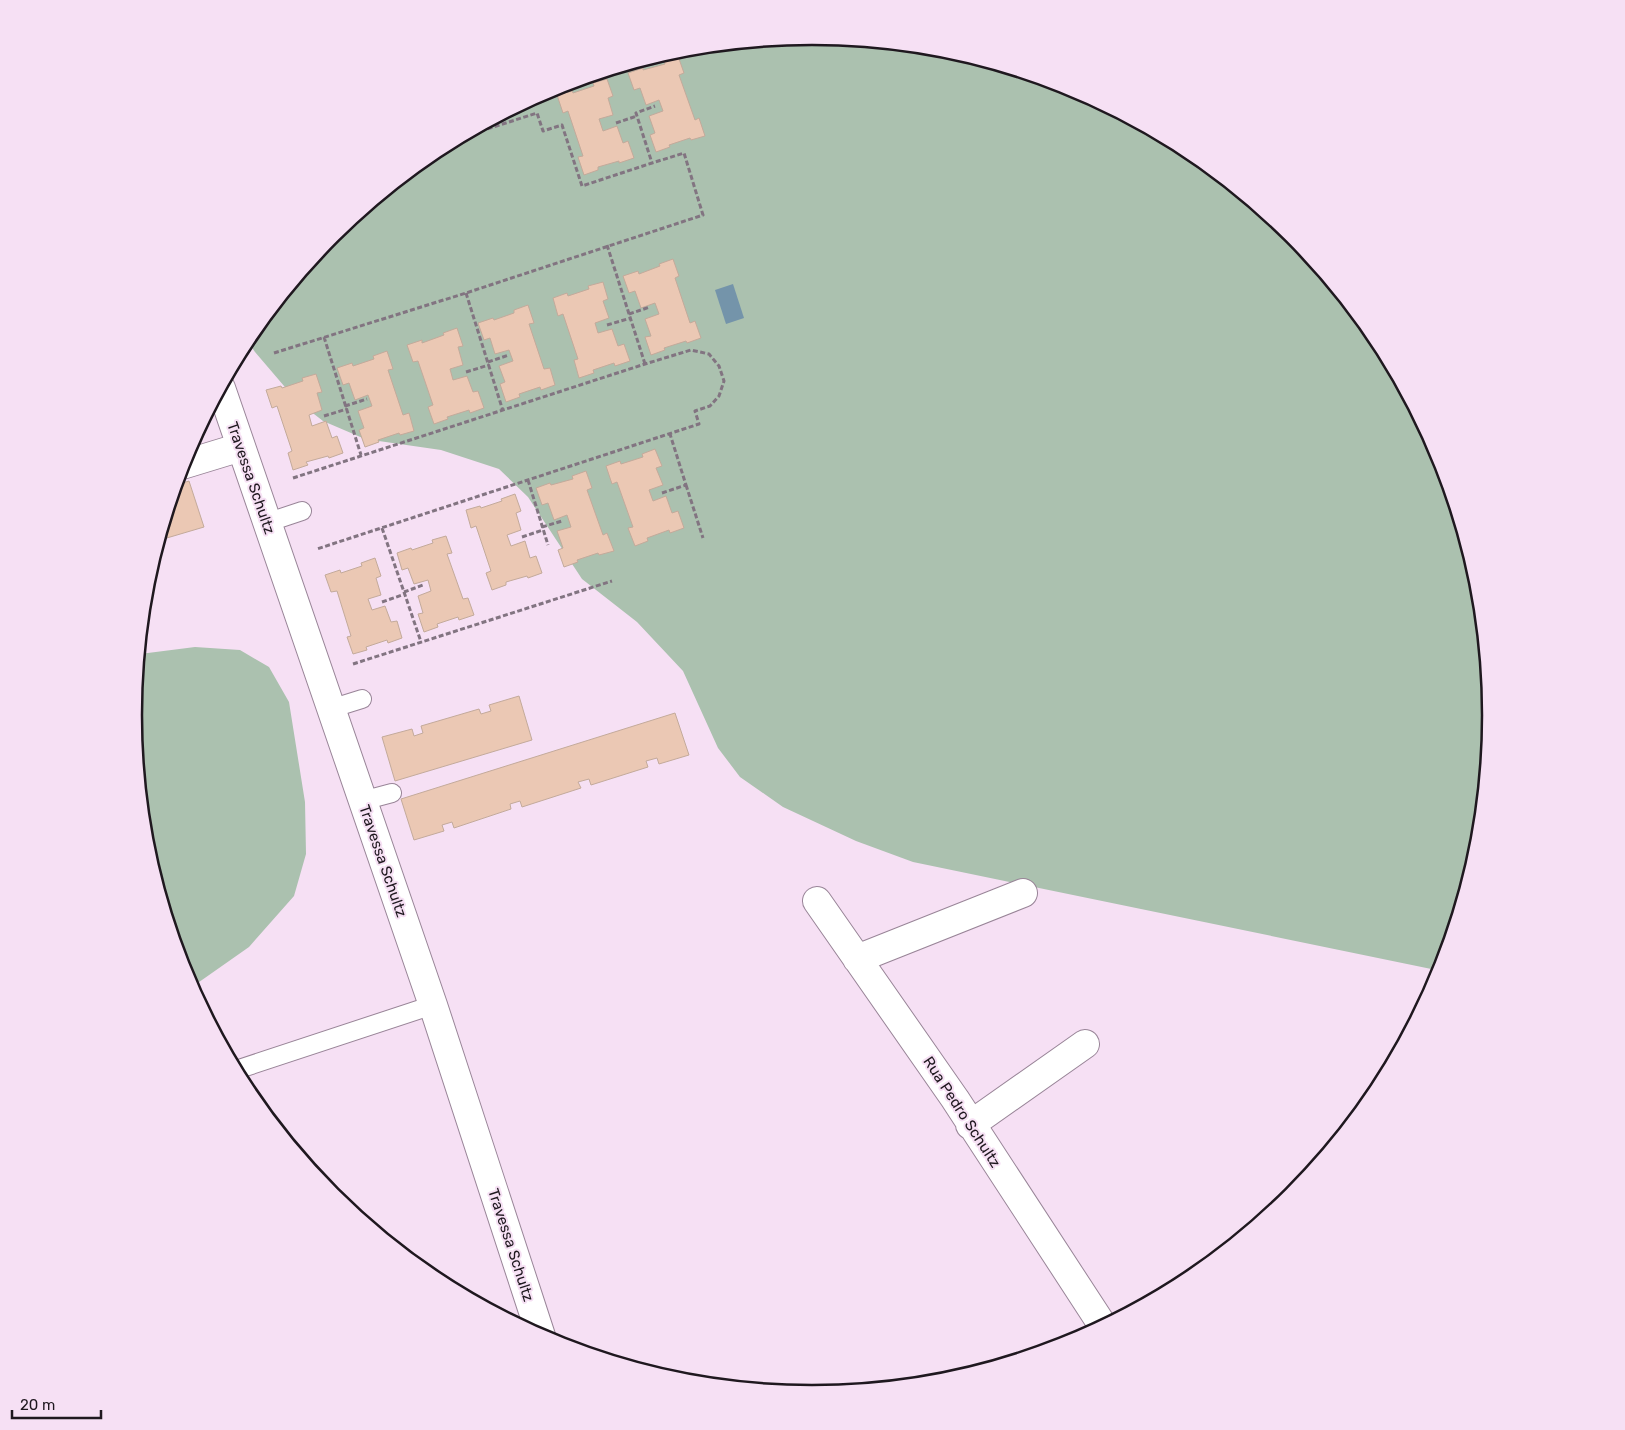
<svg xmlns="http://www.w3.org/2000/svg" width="1625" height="1430" viewBox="0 0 1625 1430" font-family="Rubik,sans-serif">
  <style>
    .green { fill: #abc1af }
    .water { fill: #7494aa }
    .building { fill: #ebc8b4; stroke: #c3aa9b }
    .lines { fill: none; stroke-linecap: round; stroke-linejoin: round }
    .lane-casing { stroke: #998598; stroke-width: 20 }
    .street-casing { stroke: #998598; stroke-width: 30 }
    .path { stroke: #827481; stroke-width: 3; stroke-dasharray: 5 2.5; stroke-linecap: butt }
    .lane { stroke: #fff; stroke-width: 18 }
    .street { stroke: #fff; stroke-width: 28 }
    .labels { text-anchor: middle; stroke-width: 4; stroke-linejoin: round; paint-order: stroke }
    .street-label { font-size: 15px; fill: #1f181f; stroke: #f6e0f4 }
    .rim { fill: none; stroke: #1f181f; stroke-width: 2.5 }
  </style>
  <rect width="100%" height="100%" fill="#f6e0f4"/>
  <path class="green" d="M813,36L945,49L1073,88L1190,151L1293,235L1377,338L1440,456L1478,583L1491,715L1478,848L1441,971L913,862L856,841L783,807L740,777L718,748L683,671L637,622L582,579L528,497L499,469L441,450L365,439L323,421L296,400L255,352L247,340L333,235L436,150L553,88L680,49Z
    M195,647L240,650L269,667L289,702L305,802L306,854L294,896L249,947L192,987L185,974L147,847L134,715L140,654Z"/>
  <path class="water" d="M733,284L744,318L726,324L715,290Z"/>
  <path class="building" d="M678,56L684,73L679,75L695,120L699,118L705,136L691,140L690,138L669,145L670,147L656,152L650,135L655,133L649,116L663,111L659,100L646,105L640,88L634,90L628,73L643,68V70L665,64L664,61Z
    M607,79L613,96L608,98L613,115L599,119L603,131L617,126L623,143L628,141L634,158L619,163V161L598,167V170L584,175L578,157L583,156L568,111L563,113L557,95L572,91L573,93L594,86L593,83Z
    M673,259L679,276L675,278L690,323L695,321L701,338L687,343L686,341L664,348L665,350L651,355L645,337L651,336L645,319L659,314L655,303L641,308L635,291L629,293L623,276L638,271L639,274L660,266L659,264Z
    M603,282L608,299L603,301L609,318L595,323L598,333L612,329L618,346L624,344L630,361L615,366L614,363L593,370L594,373L579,378L574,360L578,359L563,314L558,316L553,298L567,293L568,296L589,289L588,286Z
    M528,305L534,323L529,324L544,369L550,368L555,385L541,390L540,387L519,394L520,397L506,402L500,384L505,382L499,366L513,361L509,350L495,354L490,338L484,340L478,323L493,318L494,320L514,313V310Z
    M457,328L463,346L458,347L463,365L450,369L453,380L467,376L473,392L478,391L484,408L470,413L469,410L447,417L448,419L434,424L428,407L433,405L418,361L413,362L407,345L422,340V343L444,335L443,333Z
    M387,351L393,369L388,370L403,415L409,413L414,431L400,435L399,433L378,440L379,442L365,447L359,430L364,428L358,411L372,406L368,395L355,400L349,383L343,385L337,368L352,363L353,366L374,359L373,356Z
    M316,374L322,392L317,393L322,410L309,415L312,426L326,421L332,438L337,436L343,453L329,458L328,456L306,462L308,465L293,470L288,453L292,451L277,406L272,408L266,390L281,386L282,388L303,381L302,378Z
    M655,449L662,466L656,468L663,485L649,490L653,501L666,496L672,513L678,511L684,528L670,533L669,530L647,538L648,541L635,546L628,528L633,527L617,482L612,484L606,466L620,461L621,464L643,457L642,454Z
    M586,471L592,488L587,490L603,535L607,533L614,551L599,555L598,553L577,560L578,562L564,567L558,550L563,548L557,531L571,527L567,515L554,520L548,503L542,505L536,488L550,483L551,485L573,479L572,476Z
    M189,481L204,527L160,540L176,485Z
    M515,494L521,511L516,513L521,530L507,535L511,546L525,541L530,558L536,556L542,573L528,578L527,576L506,582V585L492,590L486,573L491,571L476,526L471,528L466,510L480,506L481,508L502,501L501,499Z
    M446,536L452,553L447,554L463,599L468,598L474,615L459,620L458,617L437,624L438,627L424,632L418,614L423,613L418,596L431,591L428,580L414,584L408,568L402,570L397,553L411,548L412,550L433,543L432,540Z
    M375,558L381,576L376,578L381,595L368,599L372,610L385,606L391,622L397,621L402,638L388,643L387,640L366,647L367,650L353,654L347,637L351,636L337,591L331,592L325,575L340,570L341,573L362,566L361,563Z
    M519,696L532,740L395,781L382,737L412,729L414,736L423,733L421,726L479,709L481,714L491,711L489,705Z
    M675,713L689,755L659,764L657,758L646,761L648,767L591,785L589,779L578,782L581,788L522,807L520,801L510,804L511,809L454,828L452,822L442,825L444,831L414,840L401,799Z"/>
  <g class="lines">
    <g class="lane-casing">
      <path id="lane" d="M266,523L302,511
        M330,709L362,699
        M362,801L392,793
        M236,1070L433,1005"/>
    </g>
    <g class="street-casing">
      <path id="street" d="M221,388L433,1005L541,1336
        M182,465L241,447
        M817,901L955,1099L1103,1326
        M857,959L1023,893
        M970,1125L1085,1044"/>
    </g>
    <path class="path" d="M616,123L637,116
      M459,138L537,113L543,131L562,125L582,186L652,163L636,113L655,106
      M607,245L645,364
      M466,293L503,411
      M629,314L650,307
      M607,325L631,318
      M324,337L361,455
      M274,353L466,293L703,215L684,153L652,163
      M488,362L509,355
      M466,372L489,365
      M345,406L367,399
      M324,416L347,409
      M293,478L645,364L691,350L709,354L719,366L724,381L719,396L710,406L695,411L699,424L317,549
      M528,480L548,545
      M686,485L703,538
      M662,493L686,485L670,434
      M542,527L562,521
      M382,528L404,592L423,585
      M522,537L543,530
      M404,592L421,642
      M382,602L405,594
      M353,664L612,581"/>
    <use href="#lane" class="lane"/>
    <use href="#street" class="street"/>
  </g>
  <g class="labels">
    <g class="street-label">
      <text transform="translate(251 478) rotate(71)" y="5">Travessa Schultz</text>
      <text transform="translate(383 861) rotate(71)" y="5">Travessa Schultz</text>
      <text transform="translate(962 1112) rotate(57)" y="5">Rua Pedro Schultz</text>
      <text transform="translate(511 1245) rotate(72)" y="5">Travessa Schultz</text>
    </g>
  </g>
  <path d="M0 0H1625V1430H0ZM142 715a670 670 0 1 1 1340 0a670 670 0 1 1-1340 0Z" fill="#f6e0f4" fill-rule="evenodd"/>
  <path class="rim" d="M142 715a670 670 0 1 1 1340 0a670 670 0 1 1-1340 0Z"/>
  <path d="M12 1410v8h89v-8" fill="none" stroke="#1f181f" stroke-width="2.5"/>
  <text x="20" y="1410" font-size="15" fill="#1f181f" stroke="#f6e0f4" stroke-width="4" paint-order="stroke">20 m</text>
</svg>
